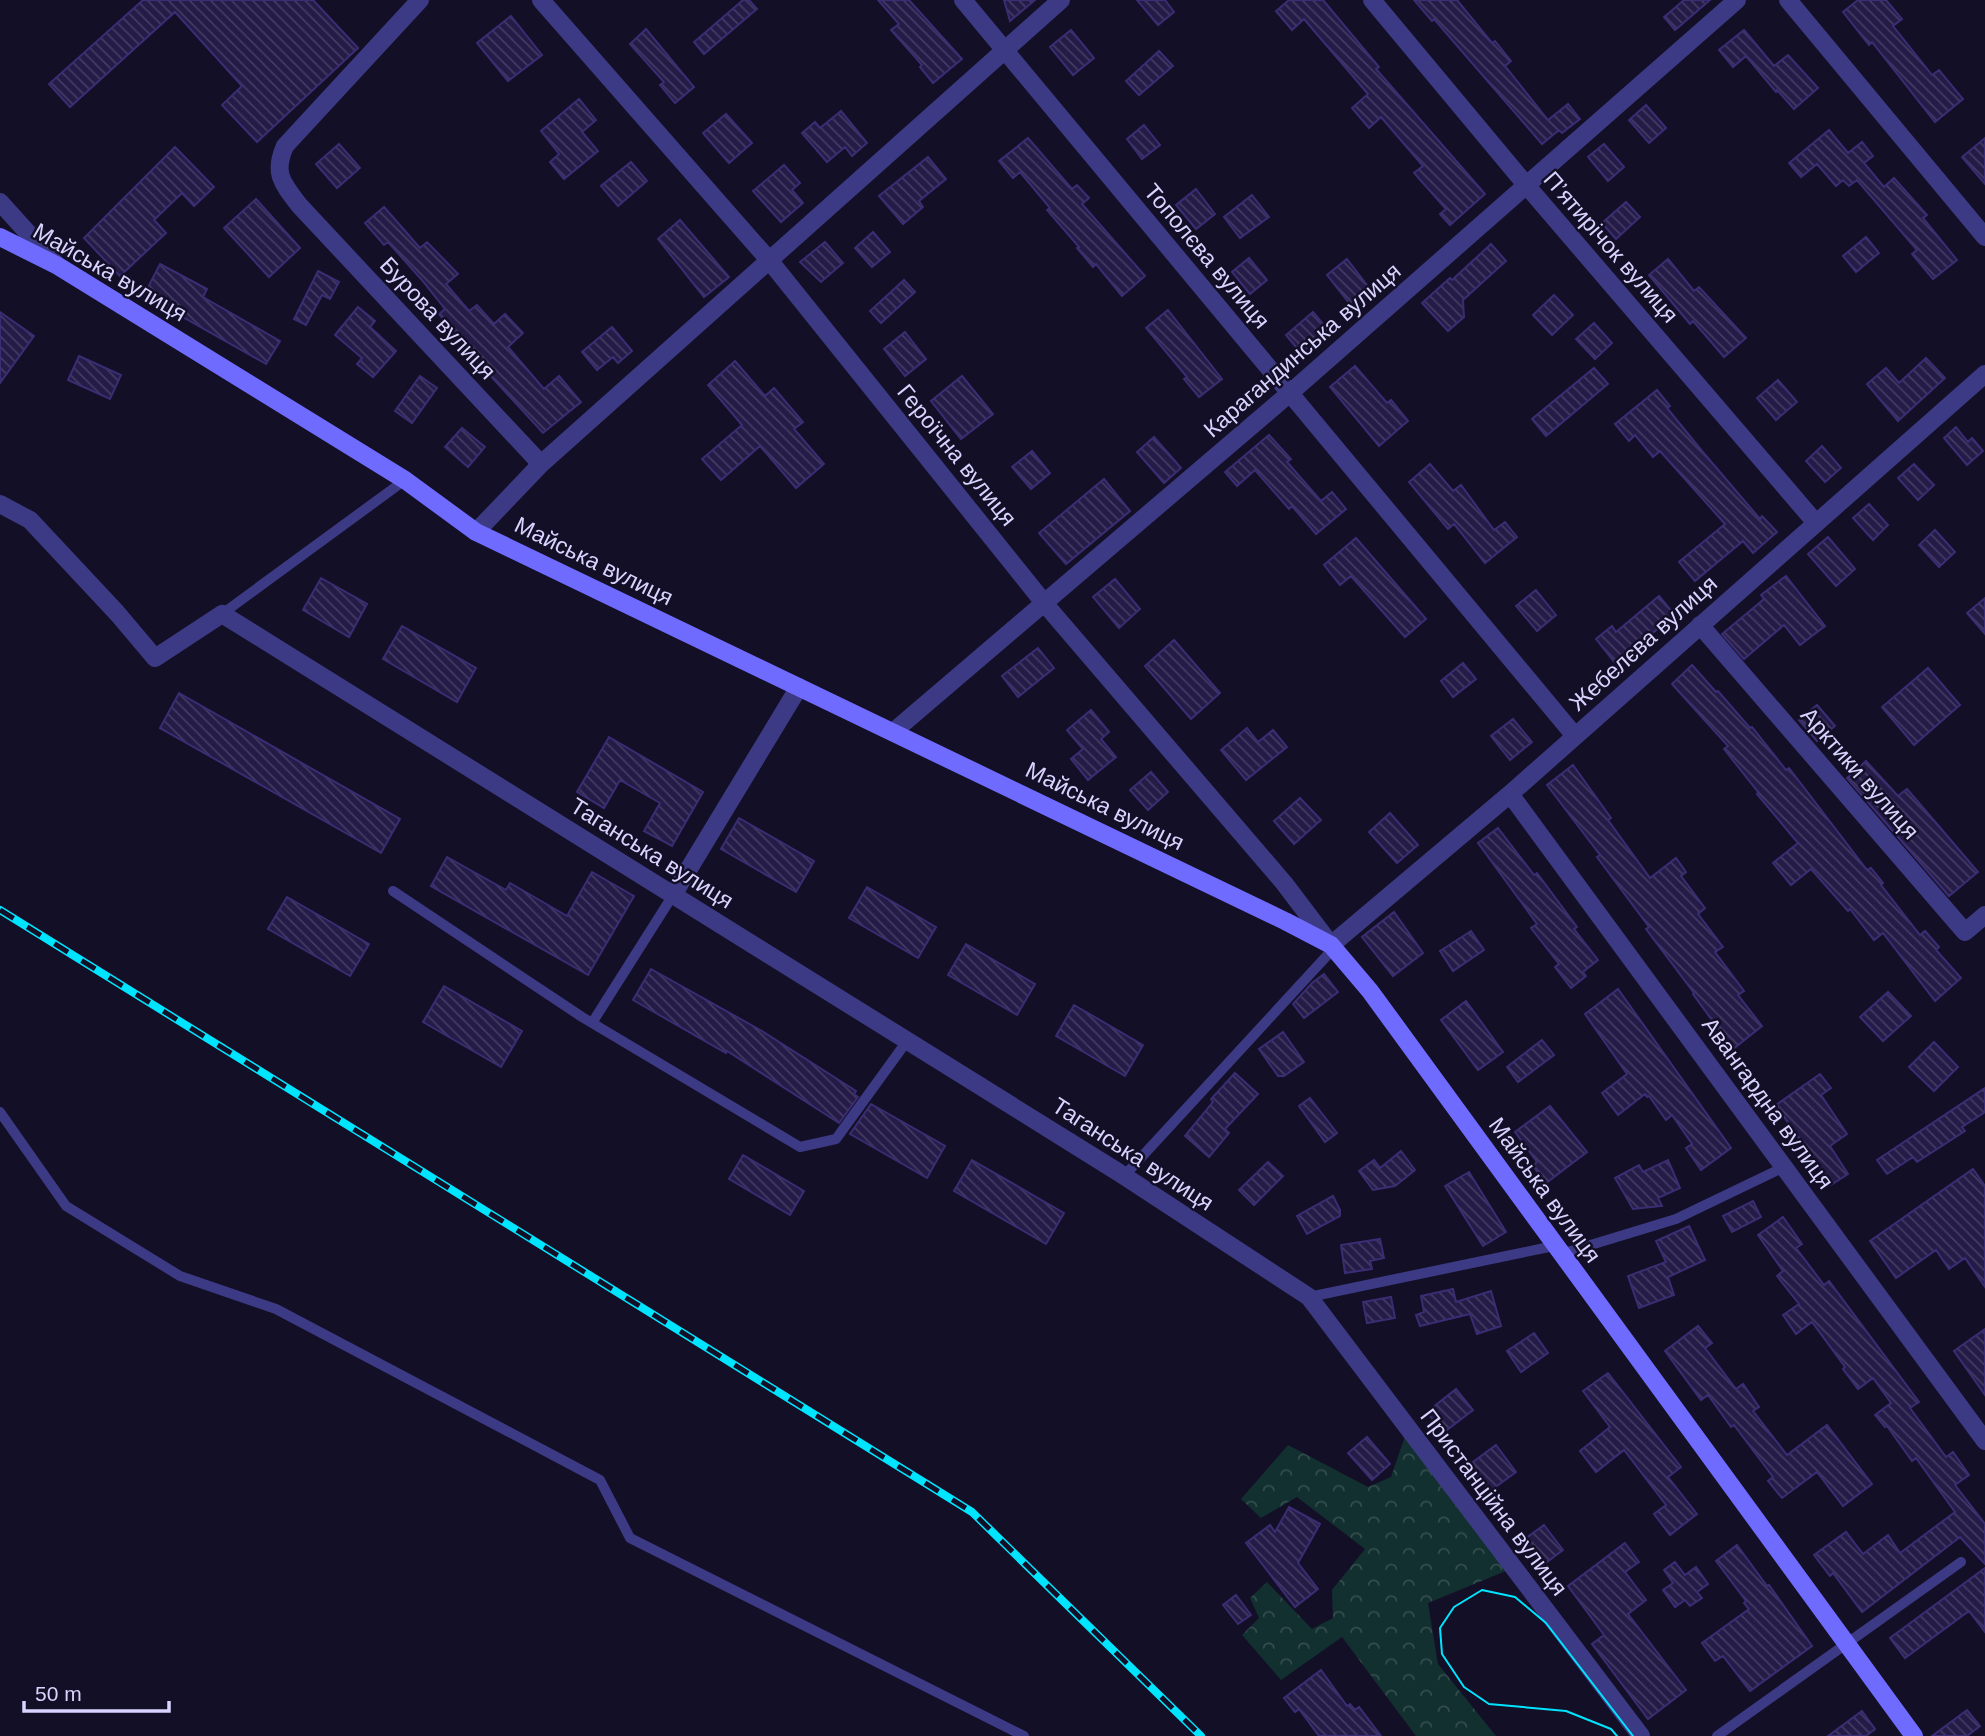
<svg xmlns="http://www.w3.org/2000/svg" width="1985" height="1736" viewBox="0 0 1985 1736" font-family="Helvetica,sans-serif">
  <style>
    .forest { fill: url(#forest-crowns) }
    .building { fill: url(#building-back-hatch); stroke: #3b2d73; stroke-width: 2 }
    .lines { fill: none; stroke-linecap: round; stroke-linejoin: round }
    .lane { stroke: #3d3a85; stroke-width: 10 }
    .street { stroke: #3d3a85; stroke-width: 18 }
    .secondary { stroke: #6f6bff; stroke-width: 18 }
    .tram { stroke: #00e5ff; stroke-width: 2 }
    .rail-casing { stroke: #00e5ff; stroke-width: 8 }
    .rail { stroke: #130f26; stroke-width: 5; stroke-dasharray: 16; stroke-linecap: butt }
    .labels { text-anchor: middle; stroke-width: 5; stroke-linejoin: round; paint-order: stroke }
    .street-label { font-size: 23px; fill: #d9d4ff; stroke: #130f26 }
  </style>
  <defs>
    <pattern id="forest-crowns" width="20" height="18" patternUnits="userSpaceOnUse" patternTransform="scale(1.75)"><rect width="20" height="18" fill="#12302f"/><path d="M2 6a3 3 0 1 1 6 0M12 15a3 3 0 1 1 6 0" fill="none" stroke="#344d4e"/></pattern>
    <pattern id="building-back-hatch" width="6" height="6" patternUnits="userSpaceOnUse" patternTransform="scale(1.75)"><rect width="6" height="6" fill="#241b47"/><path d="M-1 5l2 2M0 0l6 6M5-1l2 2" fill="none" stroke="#433b63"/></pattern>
  </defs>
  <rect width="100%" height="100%" fill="#130f26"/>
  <path class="forest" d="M1405,1436L1508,1545L1506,1571L1428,1603L1438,1664L1496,1736H1416L1342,1637L1281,1680L1242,1635L1259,1618L1250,1598L1267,1582L1312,1629L1333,1618L1332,1590L1365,1549L1297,1497L1261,1518L1241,1499L1288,1445L1368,1487L1391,1477Z"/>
  <path class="building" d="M143,0H313L358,48L257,142L222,105L242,86L175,12L70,107L49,84Z
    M743,0H749L757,9L704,54L694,42Z
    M878,0H909L962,59L933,83L920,67L922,65L891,30L899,24Z
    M1004,0H1035L1010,21Z
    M1137,0H1165L1174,12L1158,25Z
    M1289,0H1323L1379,67L1376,69L1485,194L1450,225L1440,214L1446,209L1414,173L1423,166L1381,117L1369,128L1352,108L1368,94L1304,19L1292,30L1276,11Z
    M1414,0H1457L1492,43L1495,41L1511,61L1505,66L1548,120L1568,104L1580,119L1562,133L1559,130L1542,144L1434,19L1432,21Z
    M1684,0H1710L1675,30L1664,17Z
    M1858,0H1886L1902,19L1893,26L1932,75L1939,70L1963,99L1935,122L1872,42L1869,45L1843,12Z
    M511,16L542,55L508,81L477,43Z
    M646,29L694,87L675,103L660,85L664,82L630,44Z
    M1071,30L1094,58L1073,75L1050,47Z
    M1744,30L1774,66L1788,55L1818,88L1794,109L1777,90L1776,92L1746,56L1733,67L1719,50Z
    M1159,51L1173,66L1139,95L1126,81Z
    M579,99L596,120L582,132L598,151L564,179L550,162L559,154L541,131Z
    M1646,105L1666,128L1649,143L1629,120Z
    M841,111L867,143L852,156L845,147L827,162L802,133L815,122L820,128Z
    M726,114L752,143L729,163L703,133Z
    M1144,125L1160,145L1142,159L1127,139Z
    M1829,130L1848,153L1862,142L1873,156L1864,163L1884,187L1894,178L1927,215L1923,218L1957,260L1933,279L1912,254L1917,250L1857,180L1849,186L1843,180L1836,186L1817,164L1801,177L1789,163Z
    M1028,138L1072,189L1077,185L1089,198L1082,204L1145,276L1122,296L1096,264L1093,267L1077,248L1079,247L1047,210L1050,208L1020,172L1013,178L999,161Z
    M1985,138V184L1962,157Z
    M339,144L360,168L337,188L316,164Z
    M1604,144L1624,167L1608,181L1588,157Z
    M175,147L214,187L194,206L182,193L154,220L166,233L120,276L84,238Z
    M928,157L946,179L919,201L923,207L903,224L879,196Z
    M631,162L647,181L618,206L601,186Z
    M784,165L800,183L792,190L803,203L781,222L753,191Z
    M1196,189L1215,214L1196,229L1176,205Z
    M1252,195L1269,217L1240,238L1224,217Z
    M256,199L300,248L269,277L224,228Z
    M1626,202L1640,217L1616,239L1602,223Z
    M384,207L420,248L427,242L458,274L446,284L469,311L477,305L494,324L505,314L523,333L508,347L544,389L559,376L581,402L543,433L466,349L468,347L439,314L445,309L421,279L388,242L384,245L365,223Z
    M680,220L729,277L704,297L658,239Z
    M873,232L890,252L872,267L855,248Z
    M1866,237L1879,253L1856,272L1843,256Z
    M825,242L843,263L821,282L800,262Z
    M1491,244L1506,261L1463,300L1464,317L1448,331L1422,303L1450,278L1452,280Z
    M1249,258L1267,280L1250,294L1232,272Z
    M1347,259L1370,289L1350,304L1327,275Z
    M1668,259L1694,291L1699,287L1746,338L1724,357L1693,321L1690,324L1649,275Z
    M160,264L207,289L203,297L280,341L266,364L144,295Z
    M318,271L339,282L330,299L322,295L306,325L294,319Z
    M904,280L915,292L881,323L870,311Z
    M1554,295L1573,315L1552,335L1533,315Z
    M358,307L375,321L370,327L396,351L373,377L357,364L362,358L335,335Z
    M1168,310L1222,379L1199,397L1184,379L1187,377L1146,328Z
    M0,312L34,336L0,383Z
    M1313,312L1328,330L1301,353L1286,335Z
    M1594,323L1612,343L1595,359L1576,339Z
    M612,327L632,351L618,363L613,357L597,370L582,352Z
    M905,332L926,359L905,376L884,349Z
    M79,356L121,375L110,399L68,380Z
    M1926,358L1945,378L1898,421L1867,384L1886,368L1899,383Z
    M735,361L765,396L774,388L803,422L794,429L824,464L796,488L760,446L721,480L702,459L742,425L708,385Z
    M1355,366L1387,403L1391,400L1408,421L1379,446L1330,387Z
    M1594,368L1608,384L1546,436L1532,419Z
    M420,376L437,388L412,423L395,411Z
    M962,376L993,414L961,439L931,401Z
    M1778,380L1797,402L1776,420L1757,398Z
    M1657,390L1670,406L1667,408L1702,451L1760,519L1762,516L1777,532L1753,553L1743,541L1695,581L1679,562L1725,524L1660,451L1653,457L1635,435L1629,441L1615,424Z
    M1956,427L1968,442L1972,438L1983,451L1967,465L1944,438Z
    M462,428L485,447L468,467L445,447Z
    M1269,435L1291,459L1287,462L1321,501L1332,492L1346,509L1316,534L1292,506L1289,509L1255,470L1237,486L1225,472Z
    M1154,437L1181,468L1164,483L1137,452Z
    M1822,446L1841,468L1825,482L1806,461Z
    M1032,451L1050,473L1031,489L1012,467Z
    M1430,464L1453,491L1461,485L1494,530L1505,522L1517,537L1485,563L1454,524L1448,529L1409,482Z
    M1914,464L1934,485L1918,500L1898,478Z
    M1104,479L1130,511L1066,564L1039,533Z
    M1869,504L1888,525L1873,540L1853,518Z
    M1935,530L1955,552L1939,567L1919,545Z
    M1828,537L1855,569L1836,586L1808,554Z
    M1356,538L1426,619L1405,637L1351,576L1340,585L1324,565Z
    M1786,576L1825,626L1800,645L1784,625L1744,659L1722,634L1764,599L1761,595Z
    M321,578L367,604L349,637L303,610Z
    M1115,579L1140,609L1119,628L1093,597Z
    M1536,590L1556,615L1537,631L1516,606Z
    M1659,596L1675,615L1615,663L1596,639L1612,626L1616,632Z
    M1985,598V634L1967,613Z
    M402,626L476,668L457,702L383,659Z
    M1174,640L1220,693L1191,719L1145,666Z
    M1038,648L1054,668L1018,697L1002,676Z
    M1463,663L1476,679L1453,697L1441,681Z
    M1692,665L1716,692L1718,691L1750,728L1752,727L1786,770L1789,768L1867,870L1871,868L1883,883L1881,885L1920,935L1925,931L1939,947L1936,950L1961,978L1935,1001L1883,933L1874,940L1850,909L1848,911L1811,869L1791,885L1773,863L1798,843L1757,794L1758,792L1724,749L1728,746L1672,684Z
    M1928,668L1960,705L1914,745L1882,707Z
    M179,693L400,819L381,853L160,728Z
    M1817,705L1835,726L1817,741L1799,720Z
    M1091,710L1109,732L1101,739L1116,757L1088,780L1071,759L1083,749L1067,730Z
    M1513,719L1532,742L1510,760L1491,736Z
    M1247,728L1258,742L1273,730L1287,747L1246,780L1221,750Z
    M609,737L703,792L672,846L644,831L660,803L620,780L604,808L577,792Z
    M1866,761L1898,796L1907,789L1978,872L1949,896L1847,778Z
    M1573,765L1611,818L1608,820L1650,878L1676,858L1686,872L1681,876L1705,908L1698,914L1723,947L1715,952L1744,991L1738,995L1762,1026L1733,1049L1693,994L1694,993L1646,929L1649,927L1597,857L1600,855L1547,785Z
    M1151,772L1168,792L1148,810L1130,790Z
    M1300,798L1321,820L1294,844L1274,821Z
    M1390,813L1418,845L1397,863L1369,832Z
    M739,818L814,861L796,892L721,849Z
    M1498,828L1534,875L1537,873L1577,927L1574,929L1598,960L1583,972L1586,976L1571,988L1555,967L1559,964L1531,928L1537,924L1478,843Z
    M447,857L506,890L510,883L567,916L592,872L634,896L588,975L431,886Z
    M867,887L936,927L918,958L849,918Z
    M287,897L369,944L350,976L268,929Z
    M1394,912L1423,953L1393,976L1362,937Z
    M1471,931L1484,950L1453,971L1440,951Z
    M966,944L1035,984L1017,1015L948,975Z
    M651,969L762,1031L856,1091L854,1094L858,1097L839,1123L727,1051L726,1053L633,1000Z
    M1324,974L1338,992L1304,1018L1293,1004L1312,983Z
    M444,986L522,1031L501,1067L423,1022Z
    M1618,989L1731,1148L1701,1170L1686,1148L1692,1144L1672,1115L1666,1120L1649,1096L1647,1097L1645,1094L1618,1115L1602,1093L1627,1074L1585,1014Z
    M1888,992L1911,1016L1883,1041L1860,1017Z
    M1466,1001L1503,1052L1478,1070L1441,1020Z
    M1074,1005L1143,1045L1125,1076L1056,1036Z
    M1283,1032L1304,1062L1284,1076H1278L1259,1049Z
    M1542,1040L1554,1055L1518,1082L1507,1067Z
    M1934,1042L1958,1067L1934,1091L1909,1067Z
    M1235,1073L1258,1094L1225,1129L1229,1133L1209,1157L1185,1136L1213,1102L1211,1099Z
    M1820,1074L1831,1088L1821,1095L1847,1134L1830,1146L1848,1174L1831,1185L1776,1105Z
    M1985,1088V1112L1962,1127L1965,1131L1917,1162L1913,1157L1887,1174L1877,1160Z
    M1310,1098L1337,1133L1325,1142L1299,1106Z
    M871,1104L945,1146L927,1178L850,1134Z
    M1550,1106L1587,1152L1546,1183L1533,1166L1537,1162L1515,1132Z
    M1401,1151L1415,1170L1395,1186L1373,1190L1359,1171L1374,1160L1380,1168Z
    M743,1155L804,1191L790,1215L729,1179Z
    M972,1160L1064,1213L1046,1244L954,1191Z
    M1668,1160L1680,1188L1658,1198L1662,1206L1633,1209L1615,1178L1639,1165L1643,1172Z
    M1268,1162L1283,1176L1254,1205L1239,1190Z
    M1973,1169L1985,1186V1287L1965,1258L1949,1269L1936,1250L1896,1278L1870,1241Z
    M1469,1172L1506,1232L1483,1246L1445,1186Z
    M1333,1196L1340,1210V1216L1307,1234L1297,1216Z
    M1753,1201L1761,1217L1732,1232L1723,1216Z
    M1783,1217L1802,1244L1796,1248L1824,1285L1829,1281L1919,1402L1910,1408L1946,1457L1953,1452L1969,1475L1955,1485L1985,1524V1564L1960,1537L1862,1612L1833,1573L1830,1576L1814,1555L1846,1532L1863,1554L1888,1535L1900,1553L1955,1512L1916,1458L1912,1461L1887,1426L1885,1427L1875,1415L1891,1403L1873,1378L1858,1389L1843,1369L1845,1367L1812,1322L1796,1334L1783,1315L1799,1304L1777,1276L1783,1271L1758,1235Z
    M1689,1226L1705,1260L1668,1277L1674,1295L1639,1308L1628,1276L1666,1262L1656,1241Z
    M1380,1239L1384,1258L1370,1261L1372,1269L1345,1273L1341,1245Z
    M1453,1289L1456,1302L1491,1291L1501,1326L1477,1334L1470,1314L1420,1326L1416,1315L1424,1312L1421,1296Z
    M1391,1297L1395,1318L1367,1323L1363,1302Z
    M1698,1326L1712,1343L1705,1348L1736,1389L1743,1384L1759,1407L1753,1411L1787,1455L1827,1425L1872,1484L1843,1506L1817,1472L1782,1498L1768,1481L1773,1477L1734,1425L1731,1427L1708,1395L1701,1400L1665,1351Z
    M1985,1329V1395L1954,1351Z
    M1534,1333L1548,1353L1521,1372L1507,1351Z
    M1608,1373L1681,1467L1668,1477L1697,1514L1670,1535L1654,1514L1666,1505L1624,1450L1596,1472L1580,1451L1610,1427L1583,1391Z
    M1456,1389L1473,1410L1443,1433L1427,1412Z
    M1367,1437L1390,1464L1372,1480L1348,1453Z
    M1496,1445L1516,1472L1490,1491L1469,1465Z
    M1289,1507L1320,1524L1298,1563L1318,1589L1295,1607L1246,1543L1270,1525L1275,1532Z
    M1544,1525L1563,1550L1540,1567L1522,1541Z
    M1625,1543L1639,1562L1625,1572L1646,1600L1628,1614L1686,1690L1648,1719L1592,1644L1604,1635L1568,1586Z
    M1737,1545L1767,1586L1769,1585L1812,1646L1750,1691L1723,1656L1715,1661L1702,1643L1749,1609L1744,1603L1746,1601L1716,1561Z
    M1675,1562L1685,1575L1696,1567L1708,1584L1697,1592L1702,1598L1690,1606L1685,1600L1675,1607L1663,1590L1673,1583L1664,1570Z
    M1985,1568V1632L1969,1611L1905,1658L1890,1638Z
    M1236,1595L1251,1615L1238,1624L1223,1605Z
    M1321,1670L1347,1706L1350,1704L1355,1710L1359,1707L1381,1736H1319L1299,1709L1295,1712L1284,1698Z
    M1967,1710L1980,1726L1967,1736H1932Z
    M1862,1711L1875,1729L1866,1736H1828Z"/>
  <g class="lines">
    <path class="lane" d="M222,614L405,480
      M393,891L582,1017L800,1147L836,1139L907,1041
      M592,1023L673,895
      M0,1112L66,1206L180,1276L276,1309L600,1480L630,1538L1024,1736
      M1124,1176L1334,948
      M1561,1254L1676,1219L1784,1167
      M1309,1297L1554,1246
      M1717,1736L1961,1562"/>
    <path class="street" d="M420,0L285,146C273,173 282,183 299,205L541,464
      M541,0L769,260L1045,604L1284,883L1331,945L1510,794L1985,374
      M963,0L1575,736
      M1372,0L1527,186L1816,523
      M1788,0L1985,237
      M0,202L56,264
      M0,504L30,520L117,613L155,658L222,614L1118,1172L1309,1297L1641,1736
      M476,532L541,464L1061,0
      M1700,625L1965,932L1985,915
      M893,732L1290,393L1737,0
      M1510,794L1985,1441
      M673,895L799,687"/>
    <path class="secondary" d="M0,237L58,266L405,480L476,532L1285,921L1331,945L1370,991L1914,1736"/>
    <path class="tram" d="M1617,1736L1611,1729L1566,1711L1489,1704L1464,1687L1442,1654L1440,1628L1454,1607L1482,1590L1515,1597L1546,1623L1633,1736"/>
    <g class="rail-casing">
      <path id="rail" d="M0,910L972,1512L1201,1736"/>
    </g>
    <use href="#rail" class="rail"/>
  </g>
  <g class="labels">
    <g class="street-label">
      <text transform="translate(1611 247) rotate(49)" y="8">П’ятирічок вулиця</text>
      <text transform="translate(1207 256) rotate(50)" y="8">Тополєва вулиця</text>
      <text transform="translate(110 272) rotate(30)" y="8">Майська вулиця</text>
      <text transform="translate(438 318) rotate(47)" y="8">Бурова вулиця</text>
      <text transform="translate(1302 350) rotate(-41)" y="8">Карагандинська вулиця</text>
      <text transform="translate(957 455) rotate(51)" y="8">Героїчна вулиця</text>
      <text transform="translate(594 561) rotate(26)" y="8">Майська вулиця</text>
      <text transform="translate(1643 643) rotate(-42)" y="8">Жебелєва вулиця</text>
      <text transform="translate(1860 773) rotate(49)" y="8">Арктики вулиця</text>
      <text transform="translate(1105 806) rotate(26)" y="8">Майська вулиця</text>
      <text transform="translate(652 853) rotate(32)" y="8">Таганська вулиця</text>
      <text transform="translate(1768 1103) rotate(54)" y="8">Авангардна вулиця</text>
      <text transform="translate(1133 1154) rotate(33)" y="8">Таганська вулиця</text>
      <text transform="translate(1545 1190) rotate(54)" y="8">Майська вулиця</text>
      <text transform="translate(1494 1502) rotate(53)" y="8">Пристанційна вулиця</text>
    </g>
  </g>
  <path d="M24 1701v10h145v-10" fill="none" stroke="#d9d4ff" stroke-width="3.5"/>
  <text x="35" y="1701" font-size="21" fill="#d9d4ff" stroke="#130f26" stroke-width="5" paint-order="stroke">50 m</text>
</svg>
